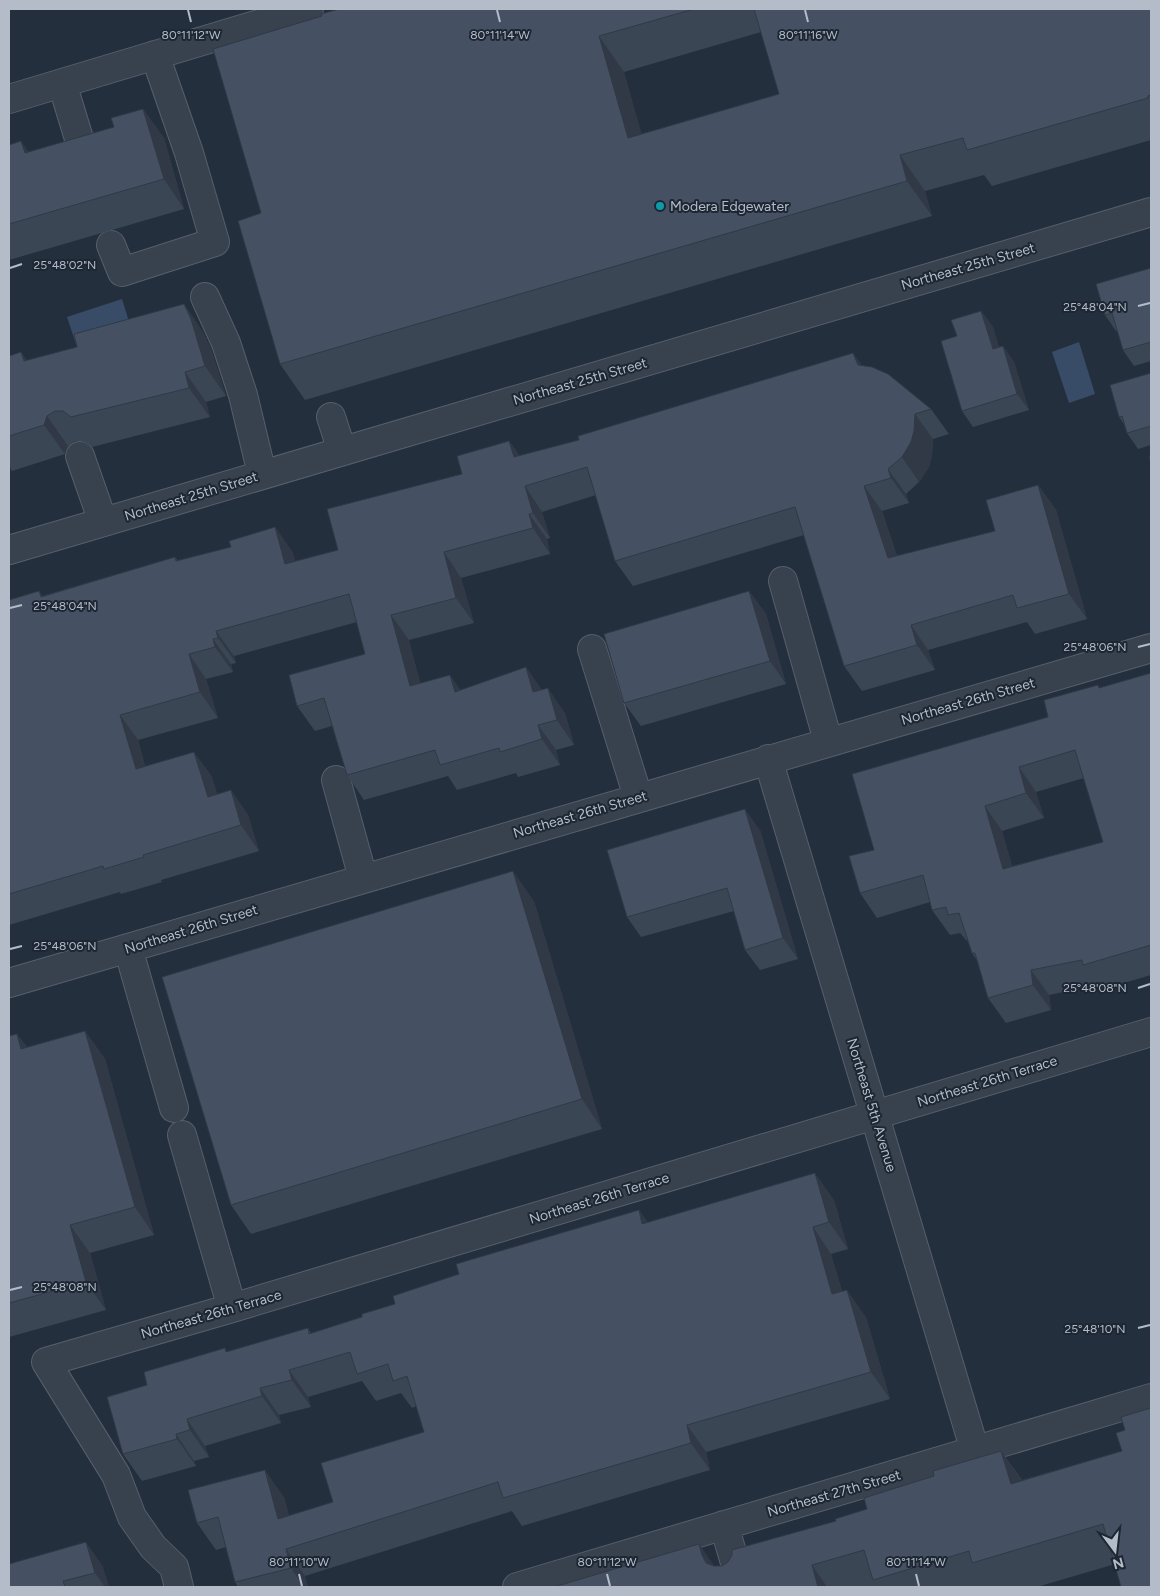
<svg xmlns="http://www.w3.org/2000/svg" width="1160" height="1596" viewBox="0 0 1160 1596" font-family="Figtree,sans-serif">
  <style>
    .water { fill: #394c67 }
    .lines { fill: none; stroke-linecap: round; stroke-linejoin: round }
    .minor-casing { stroke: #565f6c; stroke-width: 30 }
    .minor { stroke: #38414e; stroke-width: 28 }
    .wall { fill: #3b4654; fill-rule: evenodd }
    .shaded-wall { fill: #303945 }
    .building { fill: #455162; stroke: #303945; fill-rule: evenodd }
    .ticks { fill: none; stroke: #b4bcc9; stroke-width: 2 }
    .culture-dot { fill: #0f9aa8; stroke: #1d2633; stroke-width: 2 }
    .labels { text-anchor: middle; stroke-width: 4; stroke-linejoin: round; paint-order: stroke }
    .poi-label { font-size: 14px; fill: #b4bcc9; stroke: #1d2633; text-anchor: start }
    .street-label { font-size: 14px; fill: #b4bcc9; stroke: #1d2633 }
    .ticks-label { font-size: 12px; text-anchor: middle; fill: #b4bcc9; stroke: #1d2633; stroke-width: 4; stroke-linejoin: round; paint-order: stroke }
  </style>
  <rect width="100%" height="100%" fill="#242f3e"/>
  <path class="water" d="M122,299L132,331L77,347L67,317Z
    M1079,342L1095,394L1069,403L1052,352Z"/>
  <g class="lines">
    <g class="minor-casing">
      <path id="minor" d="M62,83L80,142
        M9,99L309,9
        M111,245L122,272L215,242L189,153L155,55
        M205,297L226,343L243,395L262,474
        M331,417L342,451
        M80,456L103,522
        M9,550L1151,212
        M783,581L828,741
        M592,649L638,797
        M768,759L975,1451
        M336,780L363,878
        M128,948L174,1108
        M9,983L1151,648
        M182,1135L232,1308
        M724,1525L742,1587
        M179,1587L174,1567L153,1547L132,1517L116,1475L46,1362L232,1308L1151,1032
        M517,1587L1151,1398"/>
    </g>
    <use href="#minor" class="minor"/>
  </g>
  <path class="wall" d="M339,9H1151V140L992,186L984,175L925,191L932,216L305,400L280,364L261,213L322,16ZM761,32L779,94L641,134L624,72Z
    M143,109L164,138L184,209L9,260V145L21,141L28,152L114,127Z
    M1151,268V361L1134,366L1123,350L1118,331H1116L1105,315Z
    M184,304L204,334L211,349L226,396L206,402L210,417L92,447L83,441H75L68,446L65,454L12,471L9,466V356L21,352L27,361L77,347Z
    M981,311L993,327L999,347L1003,346L1014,362L1029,410L973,427L962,411L957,336Z
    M862,366L931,409L949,434L933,439L932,456L929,467L919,482L906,494L909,503L882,511L897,556L995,531L1038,485L1056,510L1087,619L1035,634L1027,622L928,650L935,670L862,691L844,666L804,535L633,586L615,561L596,495L542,512L550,538L547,539L550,554L461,578L474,623L409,640L420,684L460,690L526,667L541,689L565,713L574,745L556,750L560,765L518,777L516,773L457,790L448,776L364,800L347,775L332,726L315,731L297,706L365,654L357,622L234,656L236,663L231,664L233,672L206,679L218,718L138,740L145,766L194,752L212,777L217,794L231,790L248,815L259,851L161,880L162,882L121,894L120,892L9,925V600L39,591L42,596L175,557L178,561L231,547L275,527L293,553L295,561L338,550L462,474L509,441L520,456Z
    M1151,373V445L1138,449L1127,433L1124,424L1119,417Z
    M749,591L766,614L786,684L641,726L624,703Z
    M1151,673V975L1100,990L1097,985L1049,995L1051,1010L1006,1023L988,998L978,962L972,953L967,940H966L960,933L950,935L932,910L930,902L877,918L860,893L874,850L1048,717L1100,688ZM1084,778L1103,842L1012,866L1002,831L1044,818L1036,792Z
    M760,830L798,959L760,970L745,950L734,911L641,937L627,917Z
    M534,901L602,1129L251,1234L231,1205Z
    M85,1031L105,1059L154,1235L90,1253L106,1310L9,1337V1036L17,1034L27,1047Z
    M834,1200L848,1249L831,1254L842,1291L866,1317L890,1399L706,1452L710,1470L522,1526L512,1511L305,1576L308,1587H238L235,1582L226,1547L216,1550L197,1523L284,1497L289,1516L333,1502L424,1432L416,1406L412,1408L401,1393L376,1401L362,1381L308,1397L311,1407L279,1415L281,1423L205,1446L209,1457L194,1461L196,1466L142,1481L123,1454L147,1385L225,1348L227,1352L308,1328L311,1333L362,1317L395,1304L459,1274L639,1210L648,1223Z
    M1151,1408V1587L1115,1564L1037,1587H554L699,1544L714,1566H722L836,1521L867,1509L934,1476L1001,1451L1022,1480L1122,1451L1125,1430Z
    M102,1565L109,1587H9Z"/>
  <path class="shaded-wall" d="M599,36L624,72L653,173L628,138Z
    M143,109L164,138L184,209L164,179Z
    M21,141L42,171L25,153Z
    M900,155L925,191L932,216L907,181Z
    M184,304L204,334L211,349L226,396L205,366Z
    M981,311L993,327L1004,365L993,349Z
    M1003,346L1014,362L1029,410L1017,394Z
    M21,352L42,382L24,361Z
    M853,353L871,378L858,365Z
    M185,372L206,402L210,417L189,388Z
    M915,414L933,439L932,456L929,467L919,482L902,457Z
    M47,416L68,446L65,454L44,425Z
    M509,441L527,466L514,457Z
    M888,469L906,494L909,503L891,478Z
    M1038,485L1056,510L1087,619L1069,594Z
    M525,486L542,512L550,538L533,513Z
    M864,486L882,511L906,583L888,558Z
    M529,514L547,539L550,554L533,528Z
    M275,527L293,553L303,589L285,564Z
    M444,552L461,578L474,623L456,598Z
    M749,591L766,614L786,684L770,661Z
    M391,615L409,640L428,712L410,686Z
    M911,625L928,650L935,670L917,645Z
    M216,631L234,656L236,663L218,638Z
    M213,639L231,664L233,672L215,647Z
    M189,654L206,679L218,718L200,692Z
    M526,667L543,692H533Z
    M450,675L468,700L455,692Z
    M548,688L565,713L574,745L557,720Z
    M120,715L138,740L153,794L136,769Z
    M538,725L556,750L560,765L542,739Z
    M194,752L212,777L226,822L208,797Z
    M1019,767L1036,792L1044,818L1026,793Z
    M231,790L248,815L259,851L241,825Z
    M985,806L1002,831L1020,894L1003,869Z
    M745,809L760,830L798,959L783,938Z
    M513,871L534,901L602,1129L582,1099Z
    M1031,970L1049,995L1051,1010L1033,985Z
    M85,1031L105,1059L154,1235L135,1207Z
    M17,1034L37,1062L21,1049Z
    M815,1173L834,1200L848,1249L829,1222Z
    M639,1210L658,1237L642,1224Z
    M70,1225L90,1253L106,1310L86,1282Z
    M813,1227L831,1254L851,1321L832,1294Z
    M847,1290L866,1317L890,1399L871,1372Z
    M289,1370L308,1397L311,1407L292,1380Z
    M260,1388L279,1415L281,1423L262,1396Z
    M187,1419L205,1446L209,1457L190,1430Z
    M687,1425L706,1452L710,1470L691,1443Z
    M176,1434L194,1461L196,1466L177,1439Z
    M1001,1451L1026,1487L1011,1484Z
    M265,1470L284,1497L297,1546L278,1519Z
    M86,1542L102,1565L109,1587H105L95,1573Z
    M699,1544L724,1580V1587L702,1555Z
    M286,1549L305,1576L308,1587H304L291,1568Z
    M812,1565L827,1587H818Z"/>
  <path class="building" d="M339,9H694L599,36L628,138L779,94L754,9H1151V95L1148,96V98L967,150L963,138L900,155L907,181L280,364L238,221L261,213L213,49L322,16L321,14Z
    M143,109L164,179L9,224V145L21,141L25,153L114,127L111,118Z
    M1151,268V342L1123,350L1112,313L1105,315L1096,284Z
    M184,304L191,319L205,366L185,372L189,388L71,417L63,411H55L47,416L44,425L9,436V356L21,352L24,361L77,347L74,334Z
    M981,311L993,349L1003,346L1017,394L962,411L941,341L957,336L951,320Z
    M853,353L858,365L872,367L888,374L931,409L915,414L914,431L911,442L902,457L888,469L891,478L864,486L888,558L995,531L986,500L1038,485L1069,594L1017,608L1013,595L911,625L917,645L844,666L795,507L615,561L587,467L525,486L533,513L529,514L533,528L444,552L456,598L391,615L410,686L450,675L455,692L526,667L533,692L548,688L557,720L538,725L542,739L500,752L499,748L440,765L435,750L347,775L324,698L297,706L289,675L365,654L349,594L216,631L218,638L213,639L215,647L189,654L200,692L120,715L136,769L194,752L208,797L231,790L241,825L143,855L144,857L104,869L103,866L9,894V600L39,591L41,597L175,557L176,561L231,547L229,541L275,527L285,564L338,550L327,509L462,474L457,456L509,441L514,457L579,440L578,436Z
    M1151,373V426L1127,433L1122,416L1119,417L1110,385Z
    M1151,455V463L1149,456Z
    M749,591L770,661L624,703L604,634Z
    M1151,673V945L1083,965L1082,960L1031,970L1033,985L988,998L975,953H972L959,913L948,915L946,907L932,910L923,875L860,893L849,856L874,850L852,774L1048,717L1044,700L1098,685L1099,688ZM1075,750L1103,842L1003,869L985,806L1026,793L1019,767Z
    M745,809L783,938L745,950L727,888L627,917L607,850Z
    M513,871L582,1099L231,1205L162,977Z
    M85,1031L135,1207L70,1225L86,1282L9,1303V1036L17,1034L21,1049Z
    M815,1173L829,1222L813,1227L832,1294L847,1290L871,1372L687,1425L691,1443L503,1498L498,1482L286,1549L291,1568L235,1582L218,1517L197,1523L188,1490L265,1470L278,1519L333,1502L321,1463L424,1432L407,1376L393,1381L388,1364L357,1374L350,1352L289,1370L292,1380L260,1388L262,1396L187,1419L190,1430L176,1434L177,1439L123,1454L107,1397L147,1385L144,1372L225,1348L226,1352L308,1328L309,1334L362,1317V1314L395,1304L393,1296L459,1274L456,1264L639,1210L642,1224Z
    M1151,1408V1531H1150L1151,1534V1587H1121L1103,1524L972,1563L969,1551L873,1580L864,1550L812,1565L818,1587H554L699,1544L702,1555L706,1563L714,1566H722L728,1562L732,1555V1550L836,1521L835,1519L867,1509L864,1498L934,1476L933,1471L1001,1451L1011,1484L1122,1451L1116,1433L1125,1430L1121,1417Z
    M86,1542L95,1573L63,1581L65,1587H9V1564Z"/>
  <path class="ticks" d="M188,10L191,22M497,10L500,22M805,10L808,22M10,268L22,264M1138,306L1150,303M10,608L22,605M1138,647L1150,644M10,949L22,946M1138,988L1150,984M10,1290L22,1287M1138,1328L1150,1325M299,1574L302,1586M607,1574L610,1586M916,1574L919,1586"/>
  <circle class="culture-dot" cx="660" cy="206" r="5"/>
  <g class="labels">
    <g class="poi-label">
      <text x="670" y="211">Modera Edgewater</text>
    </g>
    <g class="street-label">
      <text transform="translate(968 266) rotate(-16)" y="5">Northeast 25th Street</text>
      <text transform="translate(580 381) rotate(-16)" y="5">Northeast 25th Street</text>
      <text transform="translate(191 496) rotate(-17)" y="5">Northeast 25th Street</text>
      <text transform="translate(968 701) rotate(-16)" y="5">Northeast 26th Street</text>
      <text transform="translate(580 814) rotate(-16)" y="5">Northeast 26th Street</text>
      <text transform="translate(191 929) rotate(-17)" y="5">Northeast 26th Street</text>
      <text transform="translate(987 1081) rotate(-17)" y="5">Northeast 26th Terrace</text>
      <text transform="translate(872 1105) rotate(73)" y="5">Northeast 5th Avenue</text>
      <text transform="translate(599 1198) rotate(-17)" y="5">Northeast 26th Terrace</text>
      <text transform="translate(211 1314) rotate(-16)" y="5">Northeast 26th Terrace</text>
      <text transform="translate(834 1493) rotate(-16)" y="5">Northeast 27th Street</text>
    </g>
  </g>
  <g class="ticks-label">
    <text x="191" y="39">80°11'12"W</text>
    <text x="500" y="39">80°11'14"W</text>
    <text x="808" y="39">80°11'16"W</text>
    <text x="65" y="269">25°48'02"N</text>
    <text x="1095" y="311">25°48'04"N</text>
    <text x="65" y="610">25°48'04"N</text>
    <text x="1095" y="651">25°48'06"N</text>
    <text x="65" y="950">25°48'06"N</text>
    <text x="1095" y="992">25°48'08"N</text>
    <text x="65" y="1291">25°48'08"N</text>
    <text x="1095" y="1333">25°48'10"N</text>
    <text x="299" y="1566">80°11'10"W</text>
    <text x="607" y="1566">80°11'12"W</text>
    <text x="916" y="1566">80°11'14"W</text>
  </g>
  <rect width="1160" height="1596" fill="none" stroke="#b4bcc9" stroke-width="20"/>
  <g transform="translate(1115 1551) rotate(165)" stroke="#1d2633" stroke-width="4" paint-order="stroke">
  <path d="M0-4L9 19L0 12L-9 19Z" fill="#b4bcc9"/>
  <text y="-8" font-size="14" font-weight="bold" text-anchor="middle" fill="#b4bcc9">N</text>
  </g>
</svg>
